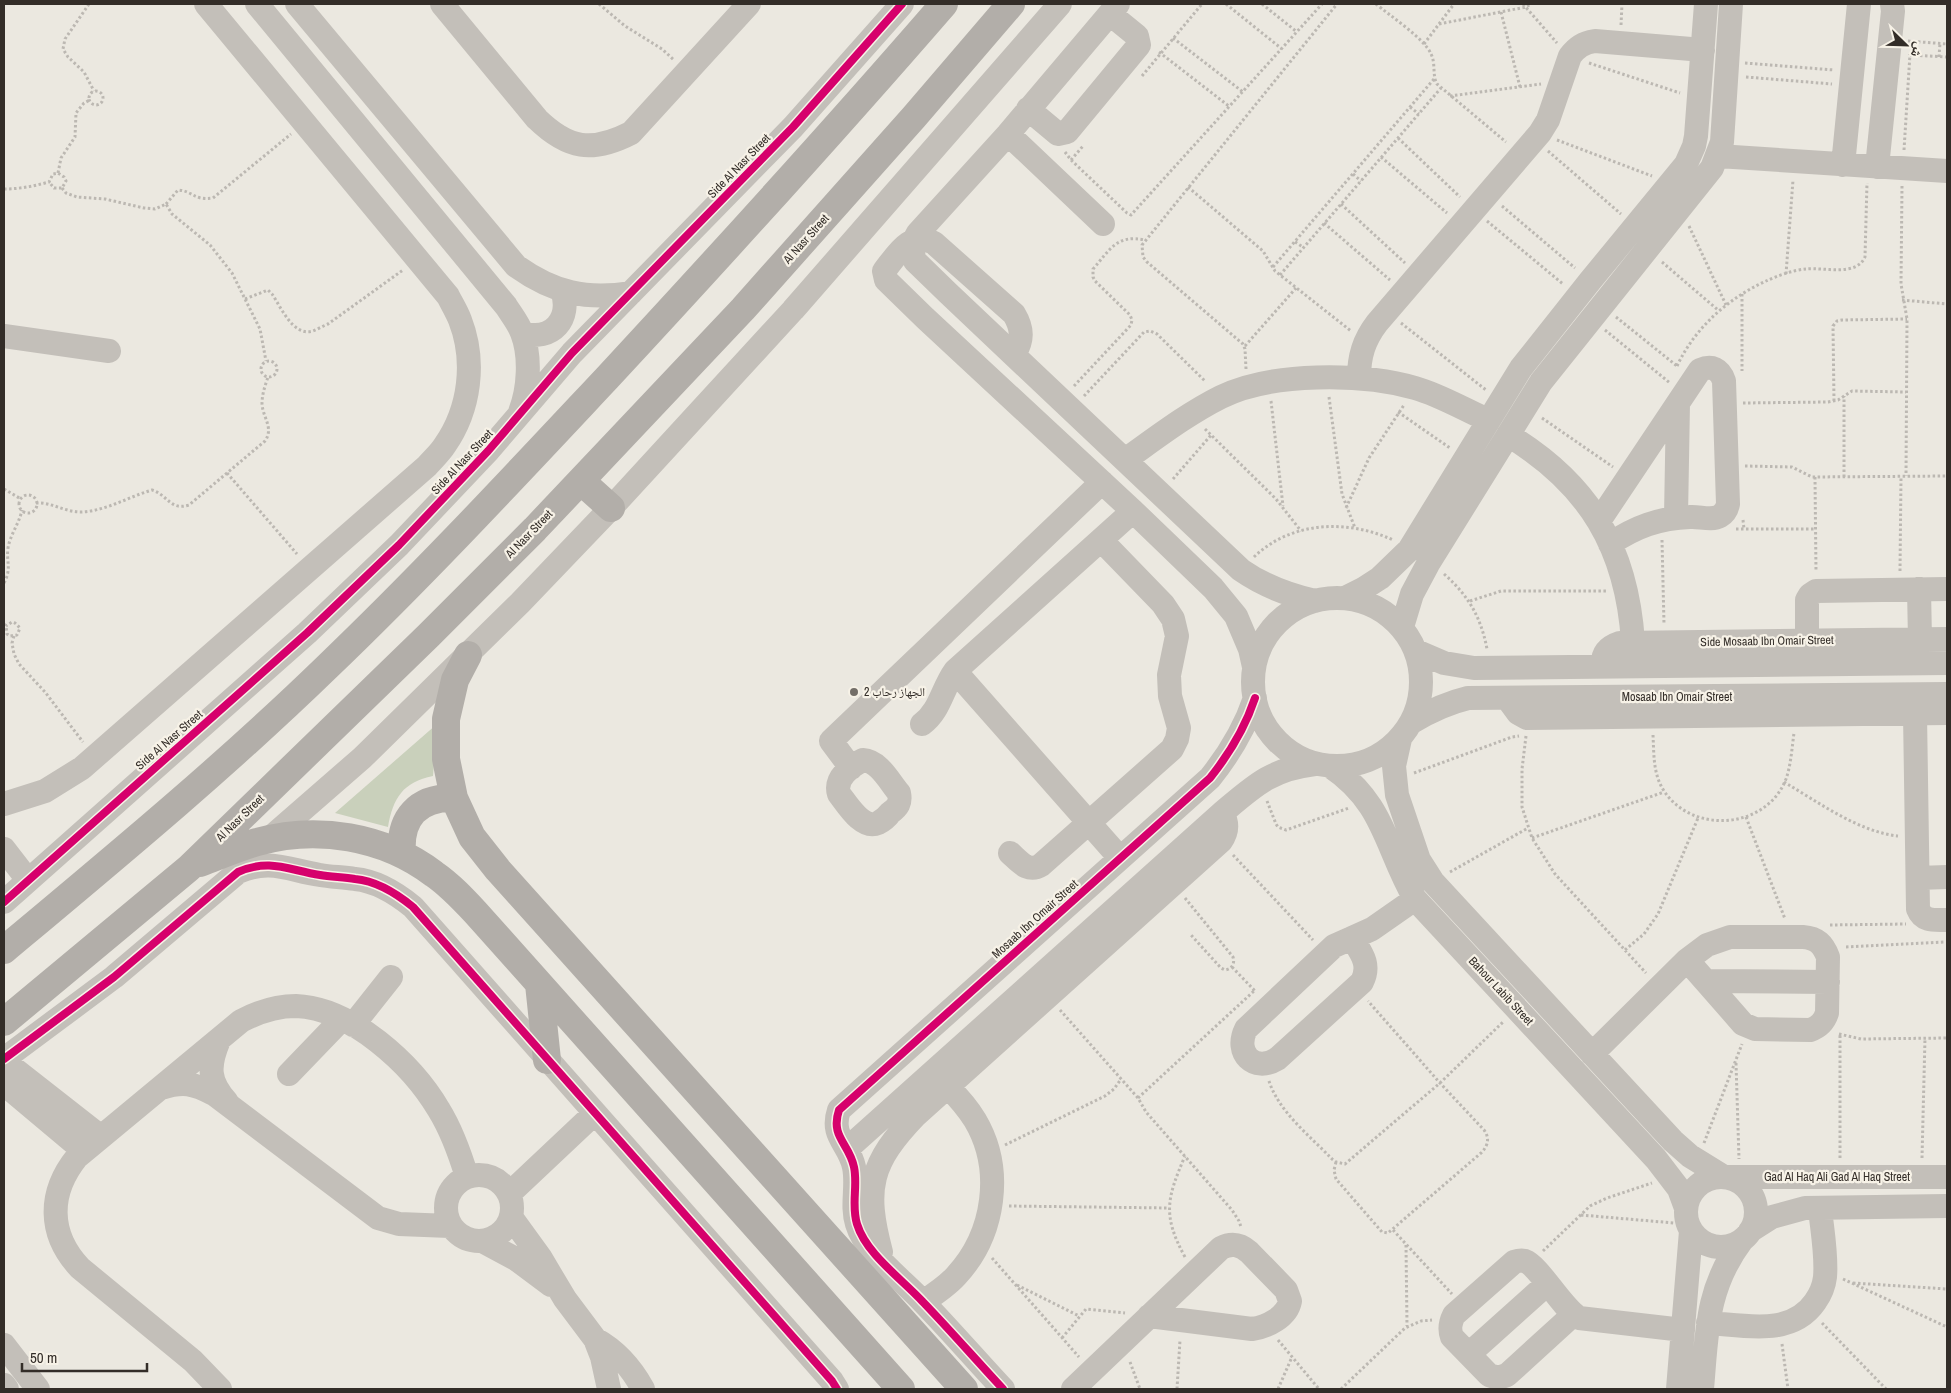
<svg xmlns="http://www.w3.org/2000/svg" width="1951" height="1393" viewBox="0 0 1951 1393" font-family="'Archivo Narrow','Noto Naskh Arabic',sans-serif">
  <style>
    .green { fill: #c9d0bb }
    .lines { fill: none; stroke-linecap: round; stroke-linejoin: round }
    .path { stroke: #bcb8b2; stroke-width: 3; stroke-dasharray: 2.5 2.5; stroke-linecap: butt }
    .minor { stroke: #c3bfb9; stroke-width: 24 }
    .major { stroke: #b2aea9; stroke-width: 28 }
    .cycleway-casing { stroke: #f7f2e7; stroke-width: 11 }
    .cycleway { stroke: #d6006c; stroke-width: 8 }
    .poi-dot { fill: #736e68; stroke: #f7f2e7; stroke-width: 2 }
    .labels { text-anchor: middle; stroke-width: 4.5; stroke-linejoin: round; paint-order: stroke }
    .street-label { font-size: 12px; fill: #332d28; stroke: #f7f2e7 }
    .poi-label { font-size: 12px; fill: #332d28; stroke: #f7f2e7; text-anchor: start }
  </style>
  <rect width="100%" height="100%" fill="#ebe8e0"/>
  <path class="green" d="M437,724L433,776C403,782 393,798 388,827L335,813Z"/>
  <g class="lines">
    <path class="path" d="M89,4L65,39L63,49L68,57L84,72L94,91
      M599,4L625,26L662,49L674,60
      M1226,4L1282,49
      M1262,4L1297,32
      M1376,4C1389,15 1425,39 1431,54C1436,64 1432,75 1437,84L1506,142
      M1523,4L1557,43
      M1501,12L1520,87
      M1439,24L1526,7L1531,4
      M1621,25L1622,4
      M1173,38L1243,92
      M1908,41L1947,44
      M1424,44L1454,4
      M1159,52L1230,107
      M1910,55L1947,57
      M1939,57L1940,43
      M1589,63L1680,93
      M1745,63L1834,70
      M1142,76L1202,4
      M1746,77L1832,84
      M89 98a7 7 0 1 1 14 0a7 7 0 1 1-14 0Z
      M1450,96L1541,84
      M1410,107L1419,114
      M1398,138L1460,197
      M1557,140L1652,176
      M1904,150L1910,54
      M1548,151L1621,214
      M1065,152L1071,160L1127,213L1131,215L1322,4
      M1381,157L1447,213
      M1071,160L1083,146
      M58,173L61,158L75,137L76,113L84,103L90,100
      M1353,174L1361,181
      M1902,186L1901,284L1907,319L1906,476
      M1188,187L1263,251L1275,271L1351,331
      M62,188L66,193L77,197L105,199L144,208L155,209L166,204L172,214L210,245L232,273L260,329L266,361
      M4,189C20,189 34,186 49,182L53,174L58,173L64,177L66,181L62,188H54L49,182
      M166,204L178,190C193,191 194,201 213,198L291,134
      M1341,204L1405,263
      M1502,206L1575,268
      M1487,221L1563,284
      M1324,223L1390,280
      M1689,226L1726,305
      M1295,242L1303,247
      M1662,262L1718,310
      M1273,267L1434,79
      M1786,274L1793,180
      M1280,275L1441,88
      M1742,294V371
      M245,299L268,290L272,294C281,307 293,337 313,331C318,329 323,326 328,324L403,270
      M1902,300L1947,304
      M1616,317L1677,366
      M1401,323L1486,390
      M1605,330L1670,383
      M1245,346L1296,288
      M261 369a8 8 0 1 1 16 0a8 8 0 1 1-16 0Z
      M1677,366C1695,328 1727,299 1766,281C1777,276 1793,270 1806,269C1824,267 1856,277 1865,257L1867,183
      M1246,369L1245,349L1243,344L1147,262L1143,257L1142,245L1337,4
      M1074,386L1131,325L1132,320L1130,315L1095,281L1093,277V269C1110,250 1116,234 1145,240
      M1084,396L1144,332L1150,331L1157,334L1206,382
      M1329,397L1342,494L1355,528
      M1271,401L1283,506
      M1834,401L1833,326L1837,321L1842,320L1907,319
      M1743,403L1828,402L1838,400L1852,391L1906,392
      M1398,412L1450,448
      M1542,418L1613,467
      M1205,429L1276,499L1301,531
      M1745,466L1792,467L1812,477L1947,476
      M227,473L297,554
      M1815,477L1816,572
      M1844,477V396
      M1173,479L1212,434
      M4,489L21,499
      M19 504a9 9 0 1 1 18 0a9 9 0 1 1-18 0Z
      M36,503C52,502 64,512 81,512C106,511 128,497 152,490C168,495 170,511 189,505L265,441C274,428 263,418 262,404C262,394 265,386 268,377
      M1346,508L1369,458L1404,405
      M1743,520L1744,529
      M1736,529H1816
      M1662,540L1664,624
      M1254,557C1291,521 1348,519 1393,540
      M1900,571L1901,476
      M1444,574C1468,595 1481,617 1487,649
      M4,583C12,568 6,562 8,548C10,535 19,524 22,510
      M1470,601L1501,591H1606
      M4,624L6,626L7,634L10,636L17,635L20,628L15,623L12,622L6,626
      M14,636L12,643L14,654L19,664L45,692L83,742
      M1653,735C1654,755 1653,774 1664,791C1693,835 1767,829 1786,779C1791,765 1792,747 1794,733
      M1526,736L1522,769V807L1532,838L1555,874L1646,973
      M1414,773L1512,737L1519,736
      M1784,782C1818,802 1859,832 1898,836
      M1267,801L1276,824L1278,827L1286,830L1349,808
      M1746,817L1785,919
      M1532,838L1664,792
      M1233,855L1313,940
      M1450,872L1528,828
      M1185,898L1233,957C1235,964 1232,969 1225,970L1221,968L1191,935
      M1830,925L1906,924
      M1846,947L1944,942
      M1625,950L1644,934L1658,914L1698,818
      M1232,967L1256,992
      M1060,1010L1138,1098L1146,1112L1232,1210L1239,1221L1241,1227
      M1839,1034L1861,1039L1947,1038
      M1736,1063L1739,1159
      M1269,1081C1279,1112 1310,1136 1332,1159L1336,1162L1345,1164L1440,1083L1503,1022
      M1138,1098L1254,991
      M1704,1143L1742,1044
      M1005,1145L1105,1096L1114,1089L1121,1079
      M1840,1158V1034
      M1922,1158L1925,1038
      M1336,1162L1334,1170L1336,1179L1382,1232L1388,1233L1481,1153C1488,1146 1490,1138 1484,1130L1440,1083L1368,1001
      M1009,1206L1169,1208
      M1581,1215L1674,1223
      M1393,1230L1452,1294
      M1406,1245L1407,1326
      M1543,1251L1590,1206L1607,1198L1652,1183
      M1185,1257C1162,1215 1167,1198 1185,1156
      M992,1258L1079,1357
      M1843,1279L1947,1327
      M1853,1283L1947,1289
      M1017,1285L1079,1316
      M1822,1323L1886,1389
      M1062,1338L1086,1309L1125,1313
      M1278,1340L1319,1389
      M1782,1344L1788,1389
      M1130,1362L1140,1389
      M1177,1389L1180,1340
      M1278,1389L1292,1357
      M1341,1389L1405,1328L1421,1321L1432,1320"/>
    <path class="minor" d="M257,4L506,306C511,314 519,324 522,333C531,356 529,389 520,412
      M297,4L516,266C554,293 586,300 631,293
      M442,4L537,119C568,149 592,153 631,133L749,4
      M1118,4L1008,134L918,233C912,243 911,250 915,261L948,293L1241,570C1264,586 1288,595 1315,601
      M1028,109L1058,134L1067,132L1139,45L1137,36L1110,14
      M1008,134L1103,224
      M1718,156L1947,171
      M1843,165L1859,4
      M1877,167L1893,11L1892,4
      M522,333C552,342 572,319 562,290
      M4,336L109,351
      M1014,355C1023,340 1023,329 1014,314L934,243C910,230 897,255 884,271L886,280L925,318L1133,511L1213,588L1236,616L1250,649L1254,667
      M1359,378C1359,356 1364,340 1377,323L1540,133L1548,120L1570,56C1577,47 1583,43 1595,41L1703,50
      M1508,435C1589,484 1627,548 1633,642
      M1125,460C1156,438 1187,414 1221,397C1271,372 1362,373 1415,388C1440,395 1465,410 1488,420
      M1676,517L1678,403
      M1599,521L1700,370C1712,365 1720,369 1724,381L1728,504C1727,509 1725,513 1720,516C1711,521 1699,516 1690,517C1659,518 1635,527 1610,544
      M1919,589L1920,640
      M1253 682a84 84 0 1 1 168 0a84 84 0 1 1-168 0Z
      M1345,598L1363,589L1380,578L1409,550L1521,368L1590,281L1686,164L1694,146L1696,136L1706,4
      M1402,627L1412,594L1428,564L1541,382L1712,168L1722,142L1731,4
      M1807,641V600L1810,595L1816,591L1947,589
      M1416,651L1444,663L1474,668L1947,663
      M1603,666C1602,653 1608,647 1620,643L1947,639
      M955,671L1120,858
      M1507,698L1518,713L1527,718L1947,713
      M1915,714L1918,909C1923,922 1935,920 1947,920
      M1412,722C1430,711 1447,703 1468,698L1947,694
      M922,724C940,711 942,689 955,671L1133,511
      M1400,739L1394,766L1397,795L1419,860L1433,882L1673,1141L1690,1156L1724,1177
      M863,760C879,761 889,781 899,793C901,803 898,807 890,813C887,817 882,821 878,823C862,830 847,804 839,794C834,778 851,766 863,760Z
      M1330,766C1385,803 1385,847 1415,899L1656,1159L1679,1189L1686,1208
      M851,768L831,741L1102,482
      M4,804L45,791L82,768L427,466C433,459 440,453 445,445C470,409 476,361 460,320C457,312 452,304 448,296L206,4
      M269,839L362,758L520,603L611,508L793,310L1060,4
      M4,849L28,880
      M1010,853C1020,862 1028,873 1041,865L1172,749L1177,739L1179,728L1170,696L1169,675L1177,636L1173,619L1163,604L1101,540
      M1918,878L1947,877
      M4,902L307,633L399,545L488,451L572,353L793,127L902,4
      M1352,938L1334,946L1246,1029C1234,1053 1254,1073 1277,1059L1362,982C1371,964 1361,953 1352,938L1372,929L1415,899
      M1706,981L1828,982
      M353,1025L391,977
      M219,1040C208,1066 208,1081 227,1102
      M1592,1054L1687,960L1707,945L1730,937H1803C1817,938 1823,944 1828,957L1827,1013C1824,1022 1819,1027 1810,1030L1755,1029L1743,1024L1687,960
      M4,1059L114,977L238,872C270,858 288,870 320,875C331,877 343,877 355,879C377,881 396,893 413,907L832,1381L837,1389
      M4,1061L101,1137
      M289,1074L341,1020
      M4,1084L84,1151
      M161,1088C183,1081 193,1083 214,1094L378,1218L399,1224L450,1226
      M847,1149L1222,813C1254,786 1271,769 1315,764
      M446 1208a33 33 0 1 1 66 0a33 33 0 1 1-66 0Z
      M1727,1177H1947
      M1686 1212a35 35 0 1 1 70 0a35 35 0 1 1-70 0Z
      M509,1194L595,1113
      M511,1217L540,1257L565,1299L595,1339L602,1357L609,1389
      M1750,1231L1772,1217L1805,1208L1947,1206
      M484,1242L516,1259L551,1285
      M881,1252C864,1188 870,1163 916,1115L1221,841C1228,831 1228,823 1222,813
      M923,1302C935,1294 947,1286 956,1276C995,1234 1004,1169 975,1120C967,1107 958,1097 948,1087
      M1574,1314L1507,1375L1498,1378L1489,1375L1452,1337C1449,1329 1450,1323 1454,1315L1514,1262C1517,1261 1521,1260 1525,1261C1539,1266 1562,1308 1579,1318L1683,1330
      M1708,1323C1744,1325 1791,1337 1815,1302C1820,1295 1824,1286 1825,1277C1827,1255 1822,1230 1820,1208
      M595,1339C617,1351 631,1367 643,1389
      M4,1345L38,1389
      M1469,1354L1547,1284
      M4,1385L7,1389
      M220,1389L193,1361L80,1268C48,1234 48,1193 77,1157L241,1021C258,1012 276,1006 296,1006C351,1008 412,1064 439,1110C452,1131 460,1154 467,1177
      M1003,1389C976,1360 950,1330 923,1302C902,1279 866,1254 857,1224C851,1205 858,1186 854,1167C849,1143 830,1137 839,1110L1210,778C1230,753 1245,728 1255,698
      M1073,1389L1221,1248C1231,1243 1240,1244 1249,1252L1286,1290L1290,1301C1287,1317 1267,1327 1252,1329L1149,1316
      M1678,1389L1691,1231
      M1702,1389C1707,1332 1706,1288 1742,1240"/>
    <path class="major" d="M581,481L611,508
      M468,655L455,680L446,719V759L454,798L472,837L498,870L964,1389
      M402,854C399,818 418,797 454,798
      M200,863C218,856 237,848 257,842C317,825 384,836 434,874C450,885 463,899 476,913L901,1389
      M4,950C114,858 224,767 327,667C424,574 515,476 607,378C721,255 834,131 944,4
      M539,984L547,1060
      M4,1022L189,868L428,636L535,529L743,309L914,117L1011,4"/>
    <g class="cycleway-casing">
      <path id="cycleway" d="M4,902L307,633L399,545L488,451L572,353L793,127L902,4
        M4,1059L114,977L238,872C270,858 288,870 320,875C331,877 343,877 355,879C377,881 396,893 413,907L832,1381L837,1389
        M1003,1389C976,1360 950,1330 923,1302C902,1279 866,1254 857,1224C851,1205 858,1186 854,1167C849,1143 830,1137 839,1110L1210,778C1230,753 1245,728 1255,698"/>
    </g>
    <use href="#cycleway" class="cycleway"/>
  </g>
  <circle class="poi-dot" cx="854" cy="692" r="5"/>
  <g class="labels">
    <g class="street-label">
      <text transform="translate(739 166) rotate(-46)" y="4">Side Al Nasr Street</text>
      <text transform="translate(806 239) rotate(-48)" y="4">Al Nasr Street</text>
      <text transform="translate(462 462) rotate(-47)" y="4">Side Al Nasr Street</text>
      <text transform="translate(529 534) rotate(-46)" y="4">Al Nasr Street</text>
      <text transform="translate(1767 641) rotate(-1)" y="4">Side Mosaab Ibn Omair Street</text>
      <text x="1677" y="701">Mosaab Ibn Omair Street</text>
      <text transform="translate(169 740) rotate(-41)" y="4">Side Al Nasr Street</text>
      <text transform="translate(240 818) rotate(-44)" y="4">Al Nasr Street</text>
      <text transform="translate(1035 919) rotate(-42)" y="4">Mosaab Ibn Omair Street</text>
      <text transform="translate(1501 991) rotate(47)" y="4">Bahour Labib Street</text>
      <text x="1837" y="1181">Gad Al Haq Ali Gad Al Haq Street</text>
    </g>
    <g class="poi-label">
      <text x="864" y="696">الجهاز رحاب 2</text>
    </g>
  </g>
  <rect width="1951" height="1393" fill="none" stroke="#332d28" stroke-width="10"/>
  <g transform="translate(1906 45) rotate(113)" stroke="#f7f2e7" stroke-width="4" paint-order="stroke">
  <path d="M0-4L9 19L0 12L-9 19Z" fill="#332d28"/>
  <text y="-8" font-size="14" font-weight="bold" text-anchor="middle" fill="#332d28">ش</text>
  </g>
  <path d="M22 1363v8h125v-8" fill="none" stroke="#332d28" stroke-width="2.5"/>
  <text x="30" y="1363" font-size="15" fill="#332d28" stroke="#f7f2e7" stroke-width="4" paint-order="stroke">50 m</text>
</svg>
